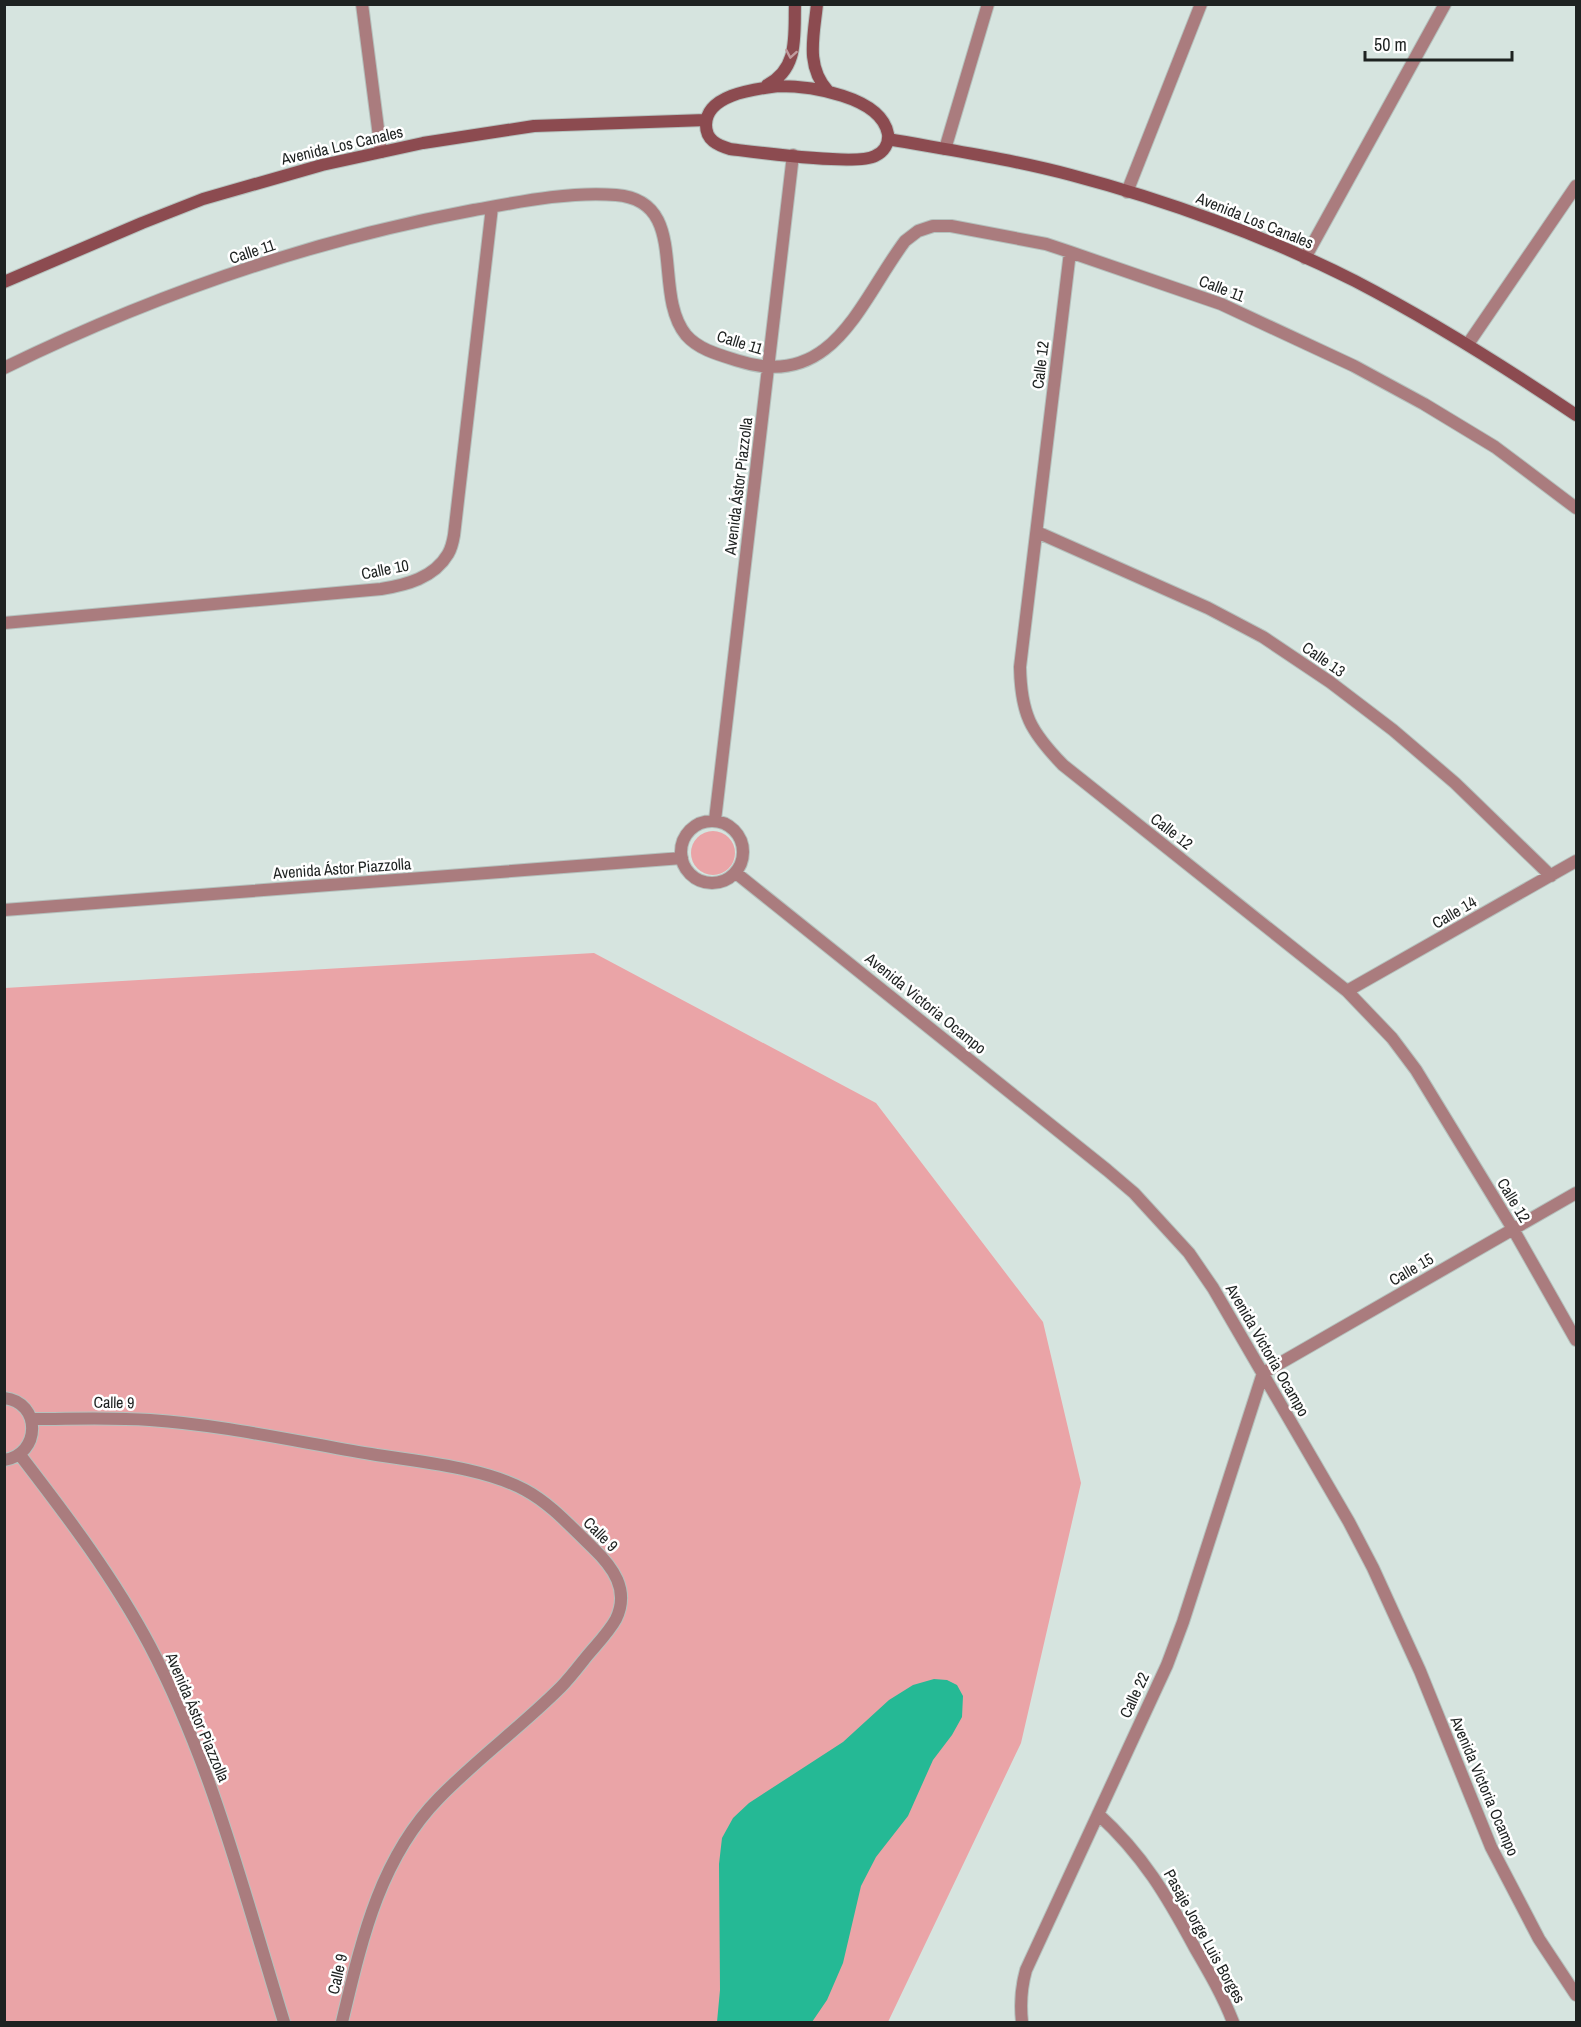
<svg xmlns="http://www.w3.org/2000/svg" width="1581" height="2027" viewBox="0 0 1581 2027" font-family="'Archivo Narrow',sans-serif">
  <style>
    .green { fill: #eaa4a7 }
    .water { fill: #25b995 }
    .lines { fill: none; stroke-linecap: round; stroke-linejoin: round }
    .street-casing { stroke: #b5c1bd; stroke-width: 14 }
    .secondary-casing { stroke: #b5c1bd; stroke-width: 14 }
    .street { stroke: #aa7c7e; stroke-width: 12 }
    .secondary { stroke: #8c4b50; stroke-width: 12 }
    .oneway { stroke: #c09c9f }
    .labels { text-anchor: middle; stroke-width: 5; stroke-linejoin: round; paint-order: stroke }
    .street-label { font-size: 16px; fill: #1e2221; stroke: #fff }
  </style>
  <rect width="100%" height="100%" fill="#d6e4df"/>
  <path class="green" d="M691 853a22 22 0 1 1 44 0a22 22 0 1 1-44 0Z
    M594,953L876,1103L1043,1322L1081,1483L1021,1743L888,2022H5V988Z"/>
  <path class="water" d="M934,1679L947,1680L957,1685L963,1696L962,1717L952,1735L933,1760L908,1816L876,1857L861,1886L843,1963L827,2000L812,2022H717L720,1990L719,1864L722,1838L733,1818L749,1803L843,1742L889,1700L913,1685Z"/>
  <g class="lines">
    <g class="street-casing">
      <path id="street" d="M362,4L381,152
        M945,149L988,4
        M1127,192L1201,4
        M1070,252L1020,667C1021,714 1030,731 1063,765L1347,991L1392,1038L1416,1070L1513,1229L1576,1340
        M1305,258L1445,4
        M1468,344L1576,186
        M4,368C153,295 312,240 474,210C518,202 571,191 616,195C691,201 651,292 686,335C699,350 720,355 739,361C833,391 860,301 905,241L918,231L933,226H951L1046,244L1070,252L1221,304L1354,366L1424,404L1495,447L1576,508
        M1037,532L1208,608L1263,637L1330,682L1393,730L1455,783L1551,876
        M4,623L381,589C406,585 434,578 448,554C451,549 453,541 454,535L492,207
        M715,820L793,155
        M681 852a31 31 0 1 1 62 0a31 31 0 1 1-62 0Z
        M736,873L1107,1170L1134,1193L1189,1253L1213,1288L1349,1522L1373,1568L1420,1671L1491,1847L1539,1939L1576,1995
        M4,910L682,858
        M1347,991L1576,861
        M4,1398C42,1402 41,1455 4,1460
        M32,1419C71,1419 110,1417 150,1420C224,1425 298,1442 371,1454C418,1462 483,1467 525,1490C551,1504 571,1527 592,1547C613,1567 630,1590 616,1619C609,1632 597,1644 587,1656C579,1666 570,1678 561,1687C522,1726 477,1759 439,1798C379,1859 361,1943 342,2022
        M20,1455C67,1516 114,1578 150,1646C212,1764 245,1896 284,2022
        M1098,1814C1143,1855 1167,1896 1195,1948C1209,1972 1223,1996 1233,2022
        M1022,2022C1020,2004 1021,1988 1026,1970L1167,1665L1183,1622L1263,1373L1576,1193"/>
    </g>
    <g class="secondary-casing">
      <path id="secondary" d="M817,4C814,35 805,66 828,91
        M767,85C799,69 794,36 795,4
        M778,86C810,86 881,96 888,134C889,144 884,152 875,156C857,166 755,152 730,149C717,145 706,140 706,125C706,94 756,89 778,86Z
        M888,139C949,150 1011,159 1071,175C1166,200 1268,237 1355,281C1432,321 1505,367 1576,415
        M4,282L142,223L203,199L322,165L423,143L534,126L706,120"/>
    </g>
    <use href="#street" class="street"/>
    <use href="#secondary" class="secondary"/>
  </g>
  <defs><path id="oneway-chevron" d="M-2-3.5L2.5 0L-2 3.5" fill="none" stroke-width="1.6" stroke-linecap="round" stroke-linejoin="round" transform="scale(1.5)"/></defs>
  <use class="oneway" href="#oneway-chevron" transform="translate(791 54) rotate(100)"/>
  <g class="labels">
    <g class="street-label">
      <text transform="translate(342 145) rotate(-13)" y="6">Avenida Los Canales</text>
      <text transform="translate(1255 220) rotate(22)" y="6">Avenida Los Canales</text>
      <text transform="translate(252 251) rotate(-18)" y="6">Calle 11</text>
      <text transform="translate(1222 288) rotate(21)" y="6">Calle 11</text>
      <text transform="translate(740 342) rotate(17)" y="6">Calle 11</text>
      <text transform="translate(1040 365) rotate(-83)" y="6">Calle 12</text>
      <text transform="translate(738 486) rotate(-83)" y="6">Avenida Ástor Piazzolla</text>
      <text transform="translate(385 569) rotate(-11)" y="6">Calle 10</text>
      <text transform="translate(1324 659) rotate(35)" y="6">Calle 13</text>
      <text transform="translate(1172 831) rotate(38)" y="6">Calle 12</text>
      <text transform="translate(342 868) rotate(-4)" y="6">Avenida Ástor Piazzolla</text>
      <text transform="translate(1454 912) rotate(-30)" y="6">Calle 14</text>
      <text transform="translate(926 1003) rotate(39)" y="6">Avenida Victoria Ocampo</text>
      <text transform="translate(1514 1200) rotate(59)" y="6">Calle 12</text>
      <text transform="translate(1411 1269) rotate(-30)" y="6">Calle 15</text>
      <text transform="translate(1268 1350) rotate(60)" y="6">Avenida Victoria Ocampo</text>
      <text transform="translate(114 1402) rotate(1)" y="6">Calle 9</text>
      <text transform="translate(601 1534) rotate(45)" y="6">Calle 9</text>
      <text transform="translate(1134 1695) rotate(-65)" y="6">Calle 22</text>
      <text transform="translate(198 1717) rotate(67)" y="6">Avenida Ástor Piazzolla</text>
      <text transform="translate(1485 1786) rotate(67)" y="6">Avenida Victoria Ocampo</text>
      <text transform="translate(1205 1936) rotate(61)" y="6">Pasaje Jorge Luis Borges</text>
      <text transform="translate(337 1974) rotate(-77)" y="6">Calle 9</text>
    </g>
  </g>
  <rect width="1581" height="2027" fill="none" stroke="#1e2221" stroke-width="12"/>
  <path d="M1365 51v9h147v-9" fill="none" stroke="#1e2221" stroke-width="3"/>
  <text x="1374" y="51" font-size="18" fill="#1e2221" stroke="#ffffff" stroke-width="4.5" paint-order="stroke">50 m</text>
</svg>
